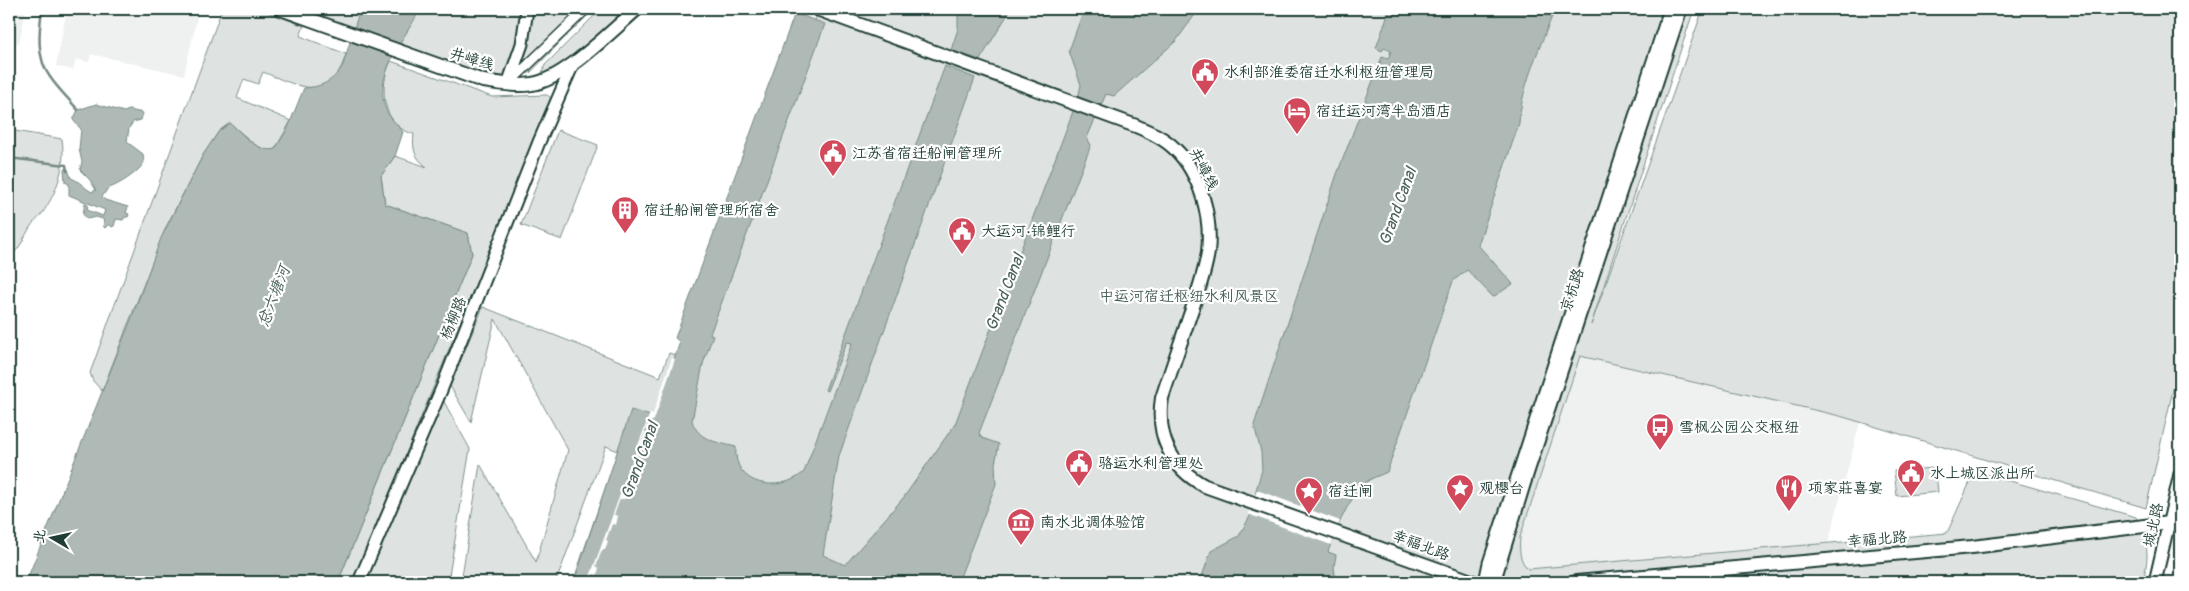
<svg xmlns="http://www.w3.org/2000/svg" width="2189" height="591" viewBox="0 0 2189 591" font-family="Pangolin,'LXGW WenKai TC',sans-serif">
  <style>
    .built { fill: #eef1f0 }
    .green { fill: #dee3e2; stroke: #7e908b }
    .water { fill: #afbab7; stroke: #758883 }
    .pier { fill: #fff }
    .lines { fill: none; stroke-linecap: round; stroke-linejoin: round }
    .stream { stroke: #758883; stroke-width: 2.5 }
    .minor-casing { stroke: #1f3d34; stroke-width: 12 }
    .tertiary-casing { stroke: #1f3d34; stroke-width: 15 }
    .secondary-casing { stroke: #1f3d34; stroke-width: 16 }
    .minor { stroke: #fff; stroke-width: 9 }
    .tertiary { stroke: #fff; stroke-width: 11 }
    .secondary { stroke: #fff; stroke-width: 12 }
    .labels { text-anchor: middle; stroke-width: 4.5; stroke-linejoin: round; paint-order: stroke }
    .street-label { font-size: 15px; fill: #1f3d34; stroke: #fff }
    .poi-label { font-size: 15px; fill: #1f3d34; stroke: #fff; text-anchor: start }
    .park-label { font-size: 15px; fill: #455e57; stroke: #fff }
    .water-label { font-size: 16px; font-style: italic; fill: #4a625b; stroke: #fff }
  </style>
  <rect width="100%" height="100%" fill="#fff"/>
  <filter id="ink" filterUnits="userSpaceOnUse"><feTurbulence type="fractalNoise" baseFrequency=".02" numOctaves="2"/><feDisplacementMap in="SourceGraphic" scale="10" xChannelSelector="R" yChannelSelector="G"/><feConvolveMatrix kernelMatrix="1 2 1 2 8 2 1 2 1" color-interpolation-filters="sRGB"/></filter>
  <g filter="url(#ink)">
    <path class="built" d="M9,9H26L19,43L9,41Z
      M67,9H199L184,75L91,54L89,62L76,59L73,70L56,66Z
      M1580,356L1825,412L1860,422L1827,548L1528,569L1522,563L1519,550L1520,537Z"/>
    <path class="green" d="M222,9H260L304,26L300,36L346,54C331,105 298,86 263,72L258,84L244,79L237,98L291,121L275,149L268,151L254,144L230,123L219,131L203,155L166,227L102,391L93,381L90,373Z
      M294,9H593L530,73L504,77L486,76Z
      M601,9H626L569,60L545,75L542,73L545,65Z
      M819,9H1694L1591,325L1703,9H2180V359L2146,508L1840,416L1580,356L1520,537C1519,550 1519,560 1528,569L1947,533L1975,471L2136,517C2148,546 2150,551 2143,582H573L618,451L606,446L556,582H461L480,464L536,562L568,450L495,319L471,422L450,386L483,307L660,377L669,353L689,359Z
      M391,61L492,97L547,95L551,98V102L353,582H338L472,254L468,233L385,204L381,176L395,156L427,167C415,158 412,150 414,134C382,127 378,86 391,61Z
      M9,130L62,139C66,167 57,193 41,215C38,219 33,222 31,226C23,238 21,249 9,257Z
      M558,130L598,145L562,240L521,225Z
      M442,398L470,449L448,582H365Z
      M1934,468L1936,473L1938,492L1897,496L1894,471Z"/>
    <path class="water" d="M360,9H425L417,15C402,42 373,77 386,110C389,117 398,125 403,132L395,156L381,176L385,204L468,233L472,254L338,582H26L134,312L161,238L203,155L219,131L230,123C242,133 258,154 275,149L287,130L304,88C322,87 334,81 343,65Z
      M958,9H1011L980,60L951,50L958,29Z
      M1084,9H1199L1176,41L1114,96L1106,94L1087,138L1091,145L979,433L982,438L999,444L995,464L996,484L958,582H574L631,410L654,417L680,342L675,338L795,13L825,24L710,334L713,335L703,364L692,421C699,441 717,442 736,447C732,486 780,494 804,472L852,343L847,342L827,391L825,390L945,66L975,78L839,456L823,555L845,565L904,497L955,424L1078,98L1081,85L1069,51Z
      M1390,9H1555C1541,45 1522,84 1519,123L1478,245L1513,284L1493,297L1467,270L1453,281L1387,472C1381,475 1374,477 1369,480C1349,495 1336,530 1328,552L1336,555L1334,567L1336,582H1200L1211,551L1239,536L1254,509L1256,490L1262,470L1261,452L1254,425L1337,174L1382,57L1388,59L1391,51L1384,48L1382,51L1376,48Z
      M96,104L124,112L129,110L143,113L141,120L133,122L129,128L127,142L143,154C143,155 144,162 144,162C141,171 116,187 108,188L102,197L105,200L128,207L126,213L129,214L128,217H125L123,220L116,219L114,226L112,227L109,224L105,228L103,226L104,223L103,219L96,217L87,219L83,214L85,203L88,205L87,210L103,216L105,210L69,195V184L65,182L64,169H68L71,178C80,181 84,188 92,192L96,190L90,180L80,170L82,162L79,149L81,129L73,120L78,110Z"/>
    <path class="pier" d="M672,358L675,359L654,420L648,423L642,441L644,442L643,448H639L632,467L635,468L634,473H630L624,490L627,491L625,499H620L614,515L618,516L616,525L612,524L606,540L608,541L605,550H602L596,566L599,568L597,575L593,574L590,582H588L650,413L653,414Z
      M1257,490L1340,521L1331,545L1248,514Z"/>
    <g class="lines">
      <path class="stream" d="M42,9C39,31 36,58 50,77C58,89 69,99 78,110
        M9,158L66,165L67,171"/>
      <g class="minor-casing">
        <path id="minor" d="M508,84L586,9"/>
      </g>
      <g class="tertiary-casing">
        <path id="tertiary" d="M508,84L522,44L527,9
          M359,582L442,388L539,142L573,64
          M1485,582L1489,563L1670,9
          M1494,582L1528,472L1681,9
          M2155,582L2180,474"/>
      </g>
      <g class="secondary-casing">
        <path id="secondary" d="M281,9L483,81C499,83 516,87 532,84C564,80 612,30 637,9
          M817,9L1136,126C1150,132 1164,138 1175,149C1201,174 1212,218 1208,252C1205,273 1197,295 1190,315C1181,342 1171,370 1162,398C1156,436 1171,468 1205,486L1474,582
          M2172,511L2180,513
          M1576,582L1972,547L2169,523L2180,526"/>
      </g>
      <use href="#minor" class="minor"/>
      <use href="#tertiary" class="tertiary"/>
      <use href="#secondary" class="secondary"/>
    </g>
  </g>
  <defs>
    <g id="civic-pin" transform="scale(1.4375)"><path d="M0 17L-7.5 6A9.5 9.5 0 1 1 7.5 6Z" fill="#d1495b" stroke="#fff"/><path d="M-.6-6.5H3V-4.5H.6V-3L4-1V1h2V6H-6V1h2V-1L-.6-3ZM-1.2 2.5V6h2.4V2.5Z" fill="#fff"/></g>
    <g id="hotel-pin" transform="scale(1.4375)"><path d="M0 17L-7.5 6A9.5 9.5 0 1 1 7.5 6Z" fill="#d1495b" stroke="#fff"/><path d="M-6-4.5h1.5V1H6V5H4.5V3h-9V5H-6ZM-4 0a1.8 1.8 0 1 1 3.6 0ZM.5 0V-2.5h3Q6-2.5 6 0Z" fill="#fff"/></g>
    <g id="building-pin" transform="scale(1.4375)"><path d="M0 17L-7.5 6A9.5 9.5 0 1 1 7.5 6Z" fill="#d1495b" stroke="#fff"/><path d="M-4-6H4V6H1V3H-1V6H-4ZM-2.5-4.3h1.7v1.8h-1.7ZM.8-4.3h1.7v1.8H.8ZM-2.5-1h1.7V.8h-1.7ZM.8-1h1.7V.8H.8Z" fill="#fff"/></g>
    <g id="bus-pin" transform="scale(1.4375)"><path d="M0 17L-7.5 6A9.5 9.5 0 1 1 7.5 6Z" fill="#d1495b" stroke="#fff"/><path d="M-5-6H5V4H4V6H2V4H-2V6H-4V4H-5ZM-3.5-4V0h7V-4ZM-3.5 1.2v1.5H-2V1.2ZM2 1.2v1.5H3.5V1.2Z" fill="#fff"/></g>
    <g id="sight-pin" transform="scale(1.4375)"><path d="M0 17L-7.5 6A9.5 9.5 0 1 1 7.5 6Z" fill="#d1495b" stroke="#fff"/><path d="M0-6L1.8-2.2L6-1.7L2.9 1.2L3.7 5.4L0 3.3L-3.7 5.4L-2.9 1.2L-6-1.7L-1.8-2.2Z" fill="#fff"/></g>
    <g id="restaurant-pin" transform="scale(1.4375)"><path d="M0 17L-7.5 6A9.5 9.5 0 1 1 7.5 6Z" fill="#d1495b" stroke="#fff"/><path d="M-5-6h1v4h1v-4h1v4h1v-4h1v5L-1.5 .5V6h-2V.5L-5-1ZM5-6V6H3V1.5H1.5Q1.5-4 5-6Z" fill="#fff"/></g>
    <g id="museum-pin" transform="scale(1.4375)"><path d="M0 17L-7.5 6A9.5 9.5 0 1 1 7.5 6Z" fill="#d1495b" stroke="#fff"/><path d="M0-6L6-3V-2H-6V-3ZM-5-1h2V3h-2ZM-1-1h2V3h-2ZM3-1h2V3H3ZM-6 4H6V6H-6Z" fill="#fff"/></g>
  </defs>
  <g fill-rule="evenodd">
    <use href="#civic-pin" x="1205" y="72"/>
    <use href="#hotel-pin" x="1297" y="111"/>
    <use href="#civic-pin" x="833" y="153"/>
    <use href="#building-pin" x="625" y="210"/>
    <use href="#civic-pin" x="962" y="231"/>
    <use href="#bus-pin" x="1660" y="427"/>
    <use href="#civic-pin" x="1079" y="463"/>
    <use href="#civic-pin" x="1911" y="473"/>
    <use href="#sight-pin" x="1460" y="488"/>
    <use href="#restaurant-pin" x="1789" y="488"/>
    <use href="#sight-pin" x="1309" y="491"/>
    <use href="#museum-pin" x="1021" y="522"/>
  </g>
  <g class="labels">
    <g class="street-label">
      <text transform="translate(472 59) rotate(17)" y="5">井嶂线</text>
      <text transform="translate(1204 169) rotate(63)" y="5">井嶂线</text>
      <text transform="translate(1572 290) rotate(-72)" y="5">京杭路</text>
      <text transform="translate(453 318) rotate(-68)" y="5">杨柳路</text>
      <text transform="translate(2153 525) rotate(-77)" y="5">城北路</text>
      <text transform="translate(1877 539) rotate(-5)" y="5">幸福北路</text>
      <text transform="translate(1421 545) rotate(21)" y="5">幸福北路</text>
    </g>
    <g class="poi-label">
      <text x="1224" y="77">水利部淮委宿迁水利枢纽管理局</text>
      <text x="1316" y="116">宿迁运河湾半岛酒店</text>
      <text x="852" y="158">江苏省宿迁船闸管理所</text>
      <text x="644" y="215">宿迁船闸管理所宿舍</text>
      <text x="981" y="236">大运河·锦鲤行</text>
      <text x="1679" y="432">雪枫公园公交枢纽</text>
      <text x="1098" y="468">骆运水利管理处</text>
      <text x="1930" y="478">水上城区派出所</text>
      <text x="1479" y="493">观樱台</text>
      <text x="1808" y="493">项家莊喜宴</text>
      <text x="1328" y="496">宿迁闸</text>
      <text x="1040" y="527">南水北调体验馆</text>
    </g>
    <g class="park-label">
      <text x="1189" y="301">中运河宿迁枢纽水利风景区</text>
    </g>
    <g class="water-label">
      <text transform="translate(1397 206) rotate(-70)" y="6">Grand Canal</text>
      <text transform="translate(1004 292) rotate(-69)" y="6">Grand Canal</text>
      <text transform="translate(273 296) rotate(-69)" y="6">总六塘河</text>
      <text transform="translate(639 460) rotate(-70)" y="6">Grand Canal</text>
    </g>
  </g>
  <rect width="2189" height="591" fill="none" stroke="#fff" stroke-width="30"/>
  <rect x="15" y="15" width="2159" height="561" fill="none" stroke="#1f3d34" stroke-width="2" filter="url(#ink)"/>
  <g transform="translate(52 538) rotate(279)" stroke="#ffffff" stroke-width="4" paint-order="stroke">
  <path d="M0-4L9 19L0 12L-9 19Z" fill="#1f3d34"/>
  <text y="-8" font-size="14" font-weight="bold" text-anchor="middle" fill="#1f3d34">北</text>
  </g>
</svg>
